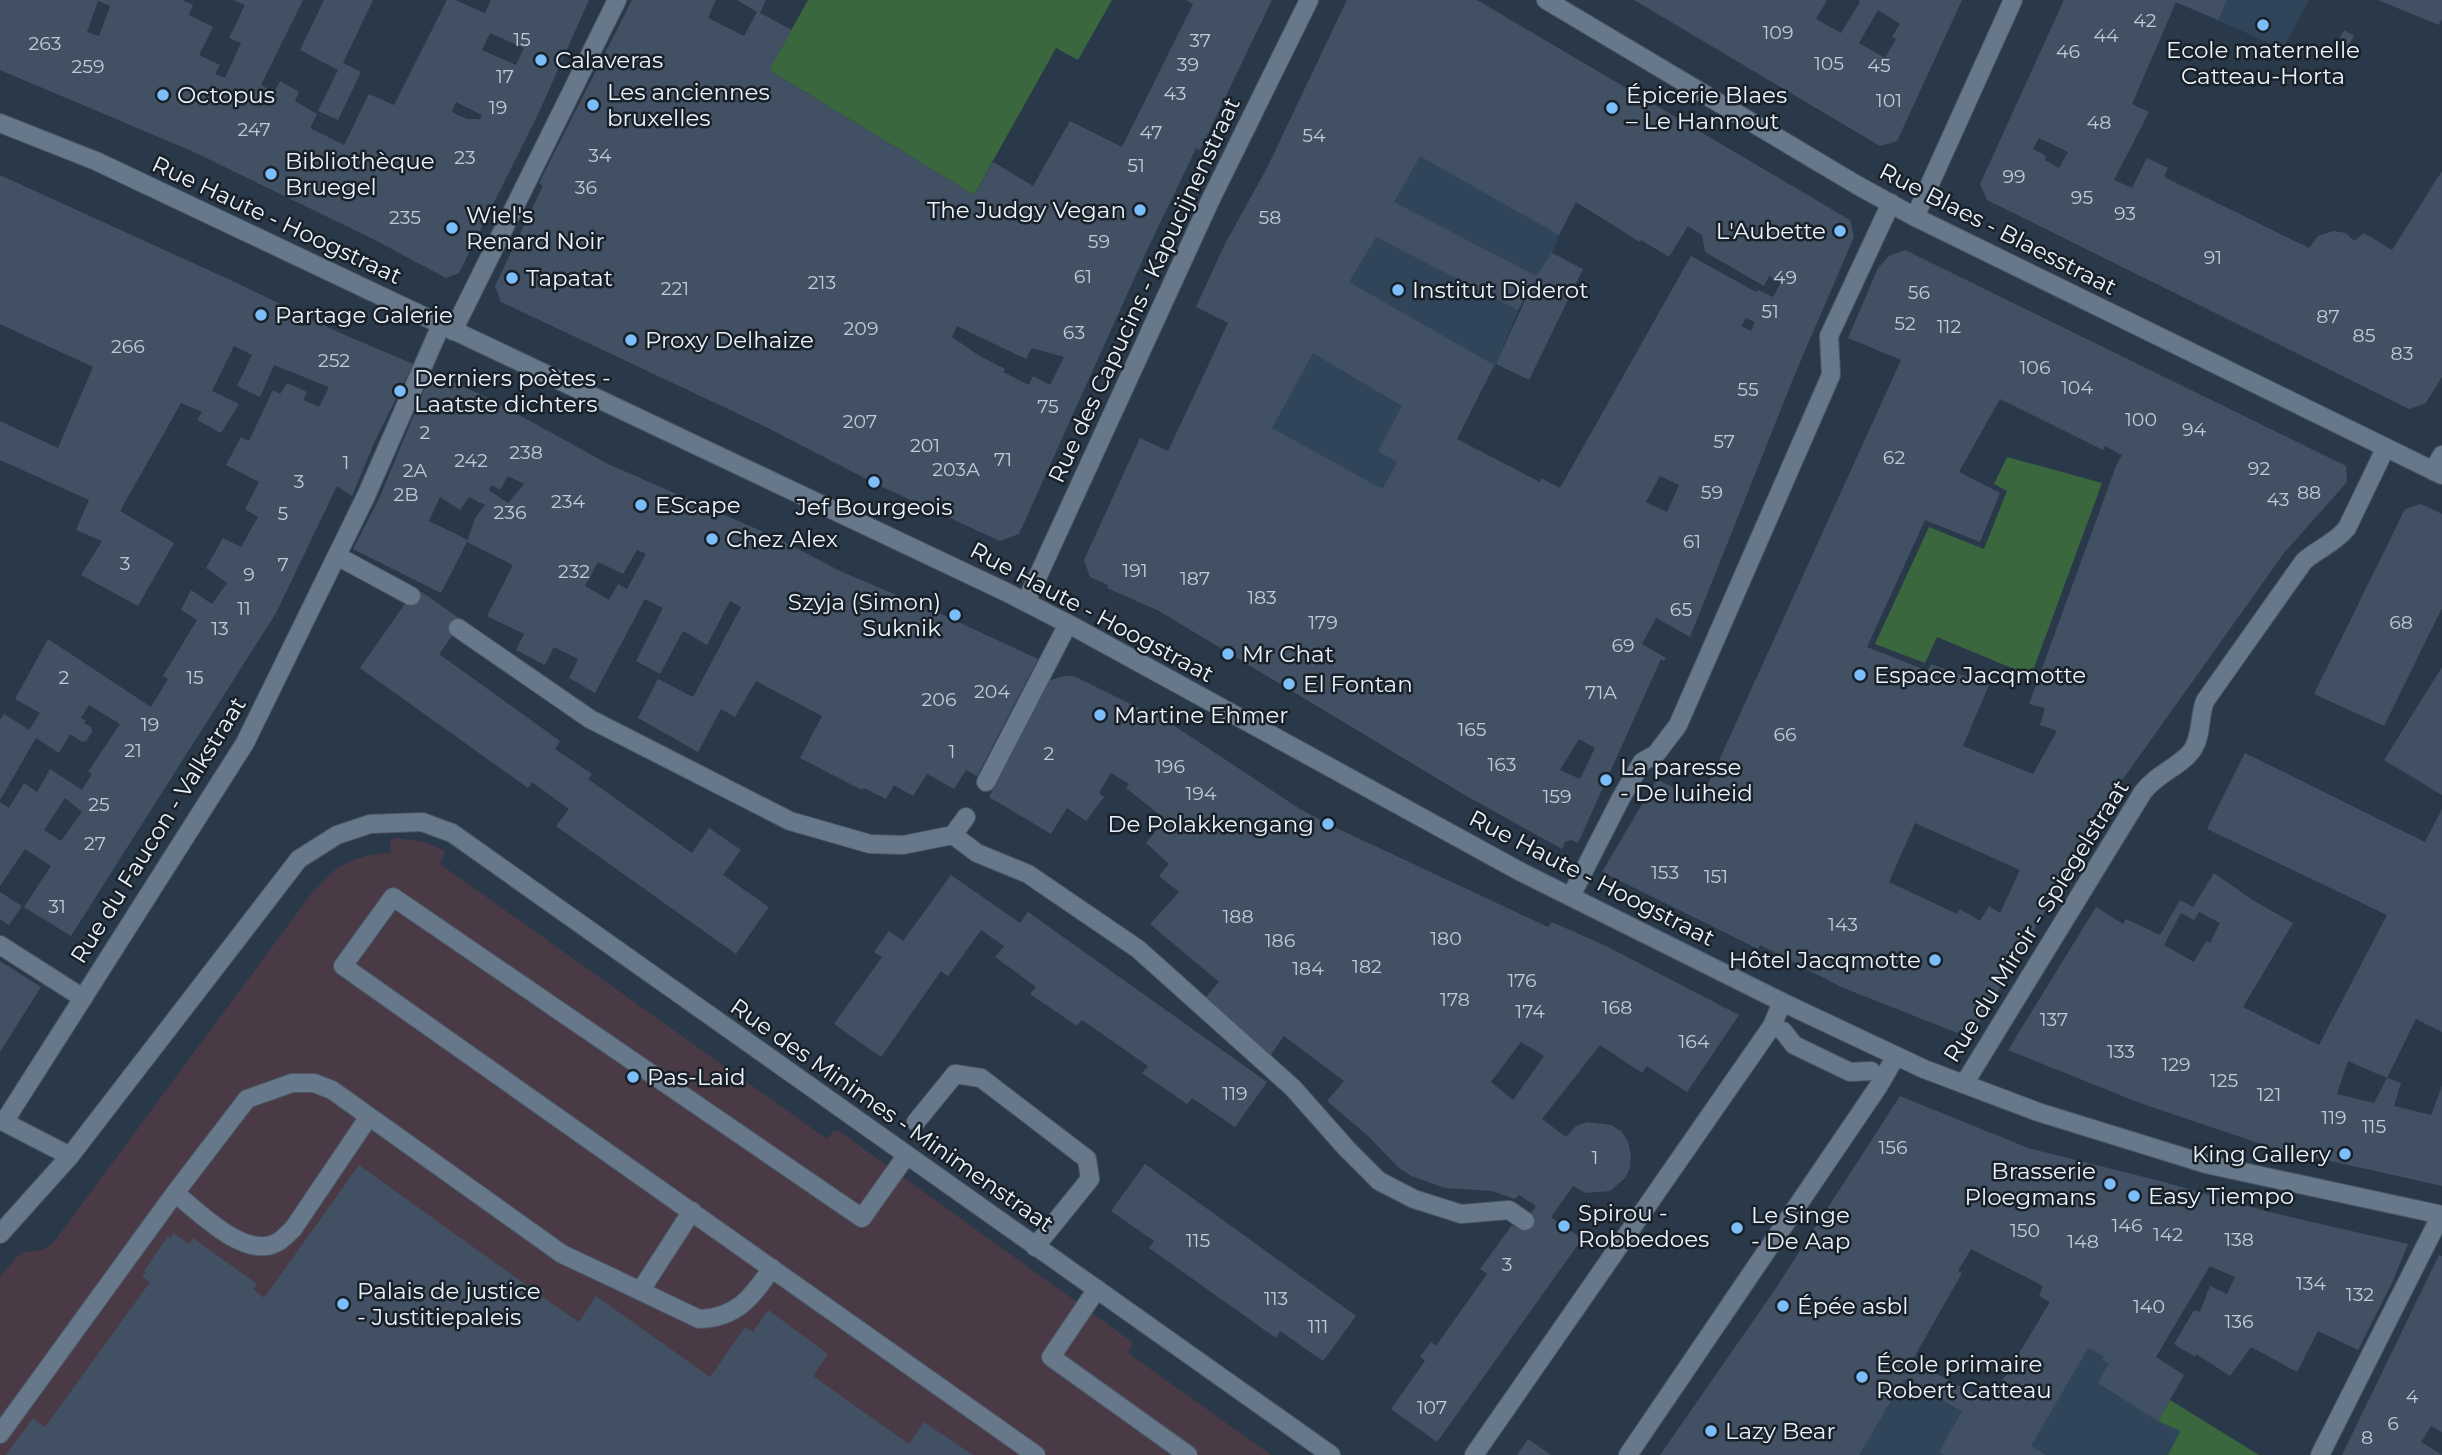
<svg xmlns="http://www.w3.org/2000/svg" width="2442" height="1455" viewBox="0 0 2442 1455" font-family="Montserrat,sans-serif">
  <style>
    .commercial { fill: #493a46 }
    .built { fill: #31455a }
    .green { fill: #3b673f }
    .building { fill: #415163; fill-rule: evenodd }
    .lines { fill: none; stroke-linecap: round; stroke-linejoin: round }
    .service-casing { stroke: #4a5766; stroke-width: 20 }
    .pedestrian-casing { stroke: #4a5766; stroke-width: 20 }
    .minor-casing { stroke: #4a5766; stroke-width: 20 }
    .tertiary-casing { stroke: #4a5766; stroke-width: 20 }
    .service { stroke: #67788b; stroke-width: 18 }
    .pedestrian { stroke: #67788b; stroke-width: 18 }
    .minor { stroke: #67788b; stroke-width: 18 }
    .tertiary { stroke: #67788b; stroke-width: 18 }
    .poi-dot { fill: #7cbef9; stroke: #192027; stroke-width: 2.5 }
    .labels { text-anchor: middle; stroke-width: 5; stroke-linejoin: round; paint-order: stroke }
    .number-label { font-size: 19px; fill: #bfcad7 }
    .poi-label { font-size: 23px; fill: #e9f3fe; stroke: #192027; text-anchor: start }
    .street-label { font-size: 23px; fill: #e9f3fe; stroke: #192027 }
  </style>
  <rect width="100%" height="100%" fill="#2a394a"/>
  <path class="commercial" d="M394,838L425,842L445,851L440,864L827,1139L834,1131H839L1131,1341L1133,1344L1128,1353L1271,1455H0V1276L18,1256L23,1252L42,1250L54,1242L311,894L336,869L353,860L366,856L391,852L390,841Z"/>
  <path class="built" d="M1347,0L1576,202L1559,235L1552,254L1518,310L1496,364L1472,408L1402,407L1378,451L1397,462L1338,564L1242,509L1225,244L1267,168Z
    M2171,0H2309L2283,49Z
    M2050,1302L2121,1326L2102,1360L2109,1363L2158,1421L2180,1431L2168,1455H1729L1825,1316L1989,1402Z"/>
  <path class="green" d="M808,0H1112L1078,60L1056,48L974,195L769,70Z
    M2007,457L2102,483L2031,676L1937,637L1925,663L1875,644L1929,527L1984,549L2007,491L1994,484Z
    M2170,1400L2259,1455H2168L2180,1431L2158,1421Z"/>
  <path class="building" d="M0,0H182L193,5L189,15L213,27L199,55L220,65L215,74L225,78L241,43L229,38L245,5L233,0H303L261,85L274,92L280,81L299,92L295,101L317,114L310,128L344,145L369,94L394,105L447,0H455L485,13L491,0H589L539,112L459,273L446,278L373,239L194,152L0,70ZM98,1L110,6L99,36L87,32ZM490,33L524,48L516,65L482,50ZM456,102L482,115L480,119H467L452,112Z
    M324,0H373L343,63L361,72L338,120L318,111L338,70L300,50Z
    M632,0H716L708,18L744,36L757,12L737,0H766L760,13L792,30L769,70L974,195L993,162L1033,186L1070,121L1122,147L1193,4L1186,0H1272L1200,150L1196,148L1191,159L1148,248L1019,534L1000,541L878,485L766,427L501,302L495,286L543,186L539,183ZM957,326L1026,359L1032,348L1064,357L1050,385L1033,376L1029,385L1003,372L1005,369L978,355L952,337Z
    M1347,0H1477L1850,220L1854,237L1795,374L1690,637L1656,618L1642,644L1666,658L1664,661L1661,659L1578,843L1571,840L1565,842L1562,849L1463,794L1159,611L1107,588L1108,585L1090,577L1084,560L1140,438L1168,451L1228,323L1196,307L1225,244L1267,168ZM1420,156L1559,235L1576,202L1640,242L1641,240L1669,257L1688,226L1702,235L1705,252L1764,286L1769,276L1781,282L1773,297L1758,290L1756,292L1691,256L1560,488L1541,478L1540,482L1457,439L1494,365L1349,282L1376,237L1518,310L1532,285L1496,364L1529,380L1583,269L1552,253L1536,276L1394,202ZM1746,318L1755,322L1751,331L1741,326ZM1313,353L1402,406L1378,451L1397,462L1382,489L1272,428ZM1660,476L1679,485L1667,512L1646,502ZM1579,739L1595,748L1580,779L1560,770Z
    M1634,0H1827L1816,19L1841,33L1860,2L1858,0H1962L1897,141L1880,146ZM1878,10L1900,24L1892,37L1896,39L1885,58L1859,43Z
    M2064,0H2227L2218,20L2176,2L2132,104L2149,112L2114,180L2132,188L2147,158L2168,168L2164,177L2309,248L2318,236L2333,231L2346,233L2354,241L2364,233L2392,250L2442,171V377L2425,404L2409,409L1987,200L1980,184ZM2039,138L2068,152L2059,168L2045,160L2046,156L2033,149Z
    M2378,0H2442V19L2439,25Z
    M2344,30L2354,36L2345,52L2335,47Z
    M0,175L239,284L338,332L413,364L374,443L352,496L337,486L276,613L71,936L24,907L51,866L25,849L0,886V802L9,808L24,783L37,792L50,769L82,790L92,774L88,772L120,724L89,705L81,718L86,721L84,723L91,727L92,732L86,741L82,742L70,734L59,753L36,738L0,800V720L4,714L29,730L40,713L15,699L48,639L151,707L168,679L163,676L197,620L181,610L191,590L212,604L227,583L206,568L223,538L241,547L258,517L245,509L259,482L226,465L241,437L249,441L273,390L280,394L287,383L307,392L303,400L319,407L329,387L274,365L260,397L237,386L252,355L234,346L212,391L239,404L221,433L197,420L202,412L181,403L120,511L174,543L138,606L81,575L102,541L76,530L89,500L0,460V421L58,448L93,367L0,324ZM65,798L82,812L61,841L44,830Z
    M1905,250L2346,466L2347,482L2284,553L2123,779L1970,1038L1841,987L1760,945L1758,949L1602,872L1657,779L1700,802L1901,360L1848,338L1878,268L1889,256ZM2000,399L2103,450L2105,446L2122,455L2116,466L2029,704L2045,708L2040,725L2057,731L2033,774L1963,746L1989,685L1931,664L1928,671L1867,647L1925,520L1980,542L2000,493L1959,472ZM1915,823L2020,870L2000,913L1989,906L1980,921L1960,909L1957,914L1889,882Z
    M443,377L488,398L608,464L777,538L842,572L939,613L1038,659L977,776L966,770L954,789L927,774L913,796L894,785L886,799L864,788L862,790L800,758L822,716L756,681L735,717L721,709L698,752L638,718L658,679L693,697L741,607L730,601L707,645L683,631L660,674L636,661L663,608L645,599L595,693L569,678L578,659L554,647L545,665L516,650L524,634L487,616L513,565L467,542L475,518L485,505L469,497L460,510L440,497L429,521L468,540L441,593L353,549L379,499L427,383ZM508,476L524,484L508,503L489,490L492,485L500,490ZM637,550L646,554L627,589L618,584L609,600L585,586L598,562L623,574Z
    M2421,504L2442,514V608L2384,726L2314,694L2405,509Z
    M416,588L463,621L439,654L560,741L555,749L592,774L588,779L692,853L709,828L741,850L723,875L769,907L736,954L556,826L569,809L532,782L528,788L360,668Z
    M2442,667V795L2384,760Z
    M1065,676H1074L1173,725L1300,809L1328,824L1548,927L1552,922L1606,946L1739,1015L1687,1092L1647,1066L1642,1073L1600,1045L1542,1119L1566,1137L1576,1126L1588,1122L1611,1125L1621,1131L1628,1141L1631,1156L1630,1168L1625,1178L1610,1191L1586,1193L1573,1186L1551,1217L1582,1239L1437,1442L1391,1409L1425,1361L1420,1356L1431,1342L1436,1346L1487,1274L1480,1269L1512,1225L1519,1229L1536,1206L1519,1195L1515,1199L1492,1191L1445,1188L1411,1176L1398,1167L1367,1135L1327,1101L1344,1081L1284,1036L1270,1056L1205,998L1219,982L1150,924L1179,892L1159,876L1169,864L1146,843L1165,819L1126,788L1129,784L1111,773L1099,793L1104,797L1086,821L1067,808L1051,834L989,797L1050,680ZM1521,1042L1544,1056L1513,1100L1491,1082Z
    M2245,753L2425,842L2442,809V1032L2416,1019L2387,1078L2348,1061L2337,1094L2374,1103L2387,1078L2401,1083L2394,1106L2431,1115L2442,1086V1186L2273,1148L2137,1102L2008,1050L2096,907L2123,924L2126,919L2160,935L2180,900L2193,907L2214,873L2251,899L2293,923L2243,1007L2319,1045L2387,915L2207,829ZM2199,912L2220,923L2210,943L2206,941L2194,962L2164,945L2181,913L2194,920Z
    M951,875L1020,923L1028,912L1267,1082L1235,1127L1192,1098L1187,1104L1142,1073L1148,1066L1082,1020L1077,1026L1030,994L1036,987L995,957L1004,946L981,930L948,976L941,971L881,1057L834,1024L882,957L874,952L889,931L903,941Z
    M0,892L22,906L9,925L0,919Z
    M0,961L41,987L0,1052Z
    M1900,1096L2028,1148L2164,1182L2269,1212L2408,1244L2393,1281L2358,1350L2318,1331L2297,1372L2251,1347L2230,1376L2196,1354L2195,1357L2174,1344L2194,1310L2200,1312L2210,1286L2227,1294L2235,1277L2210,1266L2156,1357L2184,1375L2158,1421L2098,1383L2109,1363L2102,1360L2104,1356L2088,1348L2031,1446L2046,1455H1944L1939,1452L1962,1411L1904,1379L1859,1455H1660L1774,1291ZM1971,1249L2043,1286L2039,1296L2050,1302L1990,1402L1912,1361L1962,1273L1958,1271Z
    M1145,1164L1356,1316L1323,1361L1280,1331L1276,1338L1149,1248L1154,1241L1111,1211Z
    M359,1165L533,1290L537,1285L544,1290L540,1295L579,1322L596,1296L710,1377L745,1327L753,1332L768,1310L828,1354L813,1376L851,1403L909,1444L924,1422L973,1455H6L33,1418L45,1427L150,1282L142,1276L146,1272L144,1271L168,1236L171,1238L173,1233L189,1244L193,1238L257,1284L253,1289L264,1298Z
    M2439,1255L2442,1256V1432L2431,1426L2421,1442L2442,1455H2342Z
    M1528,1439L1551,1455H1517Z"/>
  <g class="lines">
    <g class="service-casing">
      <path id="service" d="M337,556L411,596
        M458,628L590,719L790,821L870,844L903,845L953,835L966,817
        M986,782L1068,624
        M953,835L977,853L1028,874L1138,949L1293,1088L1347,1149L1379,1181L1414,1199L1461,1214L1509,1210L1525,1221
        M0,945L83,998
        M175,1193C199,1212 244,1259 276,1243C282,1241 288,1233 293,1229L368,1118
        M0,1434L175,1193L247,1099L292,1083H314L332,1090L562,1254L611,1277"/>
    </g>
    <g class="pedestrian-casing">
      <path id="pedestrian" d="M453,331L617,0
        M83,998L245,743L366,496L441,325
        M1783,1031L1794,1045L1850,1072L1871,1071
        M916,1122L955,1074L981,1078L1087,1159L1090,1179L1035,1247
        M906,1156L862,1218L393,897L343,966L1036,1455
        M611,1277L699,1319C737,1318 752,1297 772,1268
        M1097,1289L1051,1357L1188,1455
        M641,1290L692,1211
        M1628,1455L1878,1087L1896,1056"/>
    </g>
    <g class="minor-casing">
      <path id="minor" d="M1915,217L2013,0
        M2433,471L2442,455
        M1026,602L1210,201L1309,0
        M1571,896L1621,798L1642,762L1656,754L1678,725L1831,375L1829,336L1891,203
        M1964,1084L2143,792C2156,774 2183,765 2193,749C2202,735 2199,716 2205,701L2304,561C2318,549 2335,543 2347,528L2385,449
        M0,1120L70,1156
        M4,1122L83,998
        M0,1234L70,1156L299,859L337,835L370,824L422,822L452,833L1331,1455
        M1474,1455L1772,1026L1782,1002
        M2320,1455L2441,1215"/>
    </g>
    <g class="tertiary-casing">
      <path id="tertiary" d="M1546,0L1857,185L1915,217L2442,475
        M0,123L96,161L1006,592L1076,628L1521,872L1782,1002L1924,1069L2038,1112L2206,1164L2442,1215"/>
    </g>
    <use href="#service" class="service"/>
    <use href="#pedestrian" class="pedestrian"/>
    <use href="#minor" class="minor"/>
    <use href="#tertiary" class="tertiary"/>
  </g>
  <g class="poi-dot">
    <circle cx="2263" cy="25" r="7"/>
    <circle cx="541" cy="60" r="7"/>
    <circle cx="163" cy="95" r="7"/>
    <circle cx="593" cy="105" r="7"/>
    <circle cx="1612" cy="108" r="7"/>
    <circle cx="271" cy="174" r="7"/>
    <circle cx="1140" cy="210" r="7"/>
    <circle cx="452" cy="228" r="7"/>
    <circle cx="1840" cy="231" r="7"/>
    <circle cx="512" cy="278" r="7"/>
    <circle cx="1398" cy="290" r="7"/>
    <circle cx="261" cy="315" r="7"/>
    <circle cx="631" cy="340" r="7"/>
    <circle cx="400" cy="391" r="7"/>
    <circle cx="874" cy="482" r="7"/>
    <circle cx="641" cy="505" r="7"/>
    <circle cx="712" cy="539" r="7"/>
    <circle cx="955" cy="615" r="7"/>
    <circle cx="1228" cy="654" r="7"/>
    <circle cx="1860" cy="675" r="7"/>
    <circle cx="1289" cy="684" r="7"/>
    <circle cx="1100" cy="715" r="7"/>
    <circle cx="1606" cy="780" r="7"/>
    <circle cx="1328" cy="824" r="7"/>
    <circle cx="1935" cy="960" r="7"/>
    <circle cx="633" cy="1077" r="7"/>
    <circle cx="2345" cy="1154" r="7"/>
    <circle cx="2110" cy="1184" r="7"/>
    <circle cx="2134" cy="1196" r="7"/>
    <circle cx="1564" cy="1226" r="7"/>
    <circle cx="1737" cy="1228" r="7"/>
    <circle cx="343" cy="1304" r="7"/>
    <circle cx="1783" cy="1306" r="7"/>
    <circle cx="1862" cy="1377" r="7"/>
    <circle cx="1711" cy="1431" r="7"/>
  </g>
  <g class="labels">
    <g class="number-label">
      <text x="2145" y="27">42</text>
      <text x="1778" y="39">109</text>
      <text x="2106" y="42">44</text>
      <text x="522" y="46">15</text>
      <text x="1200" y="47">37</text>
      <text x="45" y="50">263</text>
      <text x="2068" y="58">46</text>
      <text x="1829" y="70">105</text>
      <text x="1188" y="71">39</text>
      <text x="1879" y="72">45</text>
      <text x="88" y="73">259</text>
      <text x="505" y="83">17</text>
      <text x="1175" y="100">43</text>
      <text x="1889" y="107">101</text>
      <text x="498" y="114">19</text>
      <text x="2099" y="129">48</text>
      <text x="254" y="136">247</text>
      <text x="1151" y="139">47</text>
      <text x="1314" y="142">54</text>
      <text x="600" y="162">34</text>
      <text x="465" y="164">23</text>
      <text x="1136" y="172">51</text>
      <text x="2014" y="183">99</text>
      <text x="586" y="194">36</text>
      <text x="2082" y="204">95</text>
      <text x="2125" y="220">93</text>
      <text x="405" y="224">235</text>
      <text x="1270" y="224">58</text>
      <text x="1099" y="248">59</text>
      <text x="2213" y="264">91</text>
      <text x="1083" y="283">61</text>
      <text x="1785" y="284">49</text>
      <text x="822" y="289">213</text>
      <text x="675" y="295">221</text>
      <text x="1919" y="299">56</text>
      <text x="1770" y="318">51</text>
      <text x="2328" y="323">87</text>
      <text x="1905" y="330">52</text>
      <text x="1949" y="333">112</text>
      <text x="861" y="335">209</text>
      <text x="1074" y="339">63</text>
      <text x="2364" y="342">85</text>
      <text x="128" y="353">266</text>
      <text x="2402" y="360">83</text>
      <text x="334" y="367">252</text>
      <text x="2035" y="374">106</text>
      <text x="2077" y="394">104</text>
      <text x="1748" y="396">55</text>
      <text x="1048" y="413">75</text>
      <text x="2141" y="426">100</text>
      <text x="860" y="428">207</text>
      <text x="2194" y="436">94</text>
      <text x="425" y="439">2</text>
      <text x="1724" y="448">57</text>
      <text x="925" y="452">201</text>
      <text x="526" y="459">238</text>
      <text x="1894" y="464">62</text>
      <text x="1003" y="466">71</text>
      <text x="471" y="467">242</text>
      <text x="346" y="469">1</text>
      <text x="2259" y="475">92</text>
      <text x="956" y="476">203A</text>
      <text x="415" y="477">2A</text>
      <text x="299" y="488">3</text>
      <text x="1712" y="499">59</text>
      <text x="2309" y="499">88</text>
      <text x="406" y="501">2B</text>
      <text x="2278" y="506">43</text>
      <text x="568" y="508">234</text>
      <text x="510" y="519">236</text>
      <text x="283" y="520">5</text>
      <text x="1692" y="548">61</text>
      <text x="125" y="570">3</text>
      <text x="283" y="571">7</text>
      <text x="1135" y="577">191</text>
      <text x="574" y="578">232</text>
      <text x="249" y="581">9</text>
      <text x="1195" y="585">187</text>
      <text x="1262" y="604">183</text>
      <text x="244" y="615">11</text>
      <text x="1681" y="616">65</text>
      <text x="1323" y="629">179</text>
      <text x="2401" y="629">68</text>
      <text x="220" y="635">13</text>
      <text x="1623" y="652">69</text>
      <text x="64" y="684">2</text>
      <text x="195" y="684">15</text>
      <text x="992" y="698">204</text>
      <text x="1601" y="699">71A</text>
      <text x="939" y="706">206</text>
      <text x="150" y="731">19</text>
      <text x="1472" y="736">165</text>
      <text x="1785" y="741">66</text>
      <text x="133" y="757">21</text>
      <text x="952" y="758">1</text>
      <text x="1049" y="760">2</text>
      <text x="1502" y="771">163</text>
      <text x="1170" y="773">196</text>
      <text x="1201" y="800">194</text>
      <text x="1557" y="803">159</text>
      <text x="99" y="811">25</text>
      <text x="95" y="850">27</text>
      <text x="1665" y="879">153</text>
      <text x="1716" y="883">151</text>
      <text x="57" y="913">31</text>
      <text x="1238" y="923">188</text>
      <text x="1843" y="931">143</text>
      <text x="1446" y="945">180</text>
      <text x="1280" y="947">186</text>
      <text x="1367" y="973">182</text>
      <text x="1308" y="975">184</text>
      <text x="1522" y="987">176</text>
      <text x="1455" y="1006">178</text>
      <text x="1617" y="1014">168</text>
      <text x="1530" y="1018">174</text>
      <text x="2054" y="1026">137</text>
      <text x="1694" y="1048">164</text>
      <text x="2121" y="1058">133</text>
      <text x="2176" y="1071">129</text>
      <text x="2224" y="1087">125</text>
      <text x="1235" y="1100">119</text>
      <text x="2269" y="1101">121</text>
      <text x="2334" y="1124">119</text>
      <text x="2374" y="1133">115</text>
      <text x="1893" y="1154">156</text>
      <text x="1595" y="1164">1</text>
      <text x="2127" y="1232">146</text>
      <text x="2025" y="1237">150</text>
      <text x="2168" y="1241">142</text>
      <text x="2239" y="1246">138</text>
      <text x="1198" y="1247">115</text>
      <text x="2083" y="1248">148</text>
      <text x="1507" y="1271">3</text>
      <text x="2311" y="1290">134</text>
      <text x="2360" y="1301">132</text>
      <text x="1276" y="1305">113</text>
      <text x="2149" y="1313">140</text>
      <text x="2239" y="1328">136</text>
      <text x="1318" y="1333">111</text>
      <text x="2412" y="1403">4</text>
      <text x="1432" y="1414">107</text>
      <text x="2393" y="1430">6</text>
      <text x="2367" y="1444">8</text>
    </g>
    <g class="poi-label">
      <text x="2263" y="58" text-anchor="middle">Ecole maternelle<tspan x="2263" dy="26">Catteau-Horta</tspan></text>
      <text x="555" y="68">Calaveras</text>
      <text x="607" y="100">Les anciennes<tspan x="607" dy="26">bruxelles</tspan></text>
      <text x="177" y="103">Octopus</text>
      <text x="1626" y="103">Épicerie Blaes<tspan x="1626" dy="26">– Le Hannout</tspan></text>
      <text x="285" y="169">Bibliothèque<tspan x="285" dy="26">Bruegel</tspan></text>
      <text x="1126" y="218" text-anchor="end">The Judgy Vegan</text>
      <text x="466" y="223">Wiel's<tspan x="466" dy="26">Renard Noir</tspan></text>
      <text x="1826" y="239" text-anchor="end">L'Aubette</text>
      <text x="526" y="286">Tapatat</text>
      <text x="1412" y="298">Institut Diderot</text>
      <text x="275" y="323">Partage Galerie</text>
      <text x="645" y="348">Proxy Delhaize</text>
      <text x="414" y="386">Derniers poètes -<tspan x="414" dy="26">Laatste dichters</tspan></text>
      <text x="655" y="513">EScape</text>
      <text x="874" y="515" text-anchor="middle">Jef Bourgeois</text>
      <text x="726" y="547">Chez Alex</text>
      <text x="941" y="610" text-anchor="end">Szyja (Simon)<tspan x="941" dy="26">Suknik</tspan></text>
      <text x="1242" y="662">Mr Chat</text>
      <text x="1874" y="683">Espace Jacqmotte</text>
      <text x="1303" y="692">El Fontan</text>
      <text x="1114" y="723">Martine Ehmer</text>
      <text x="1620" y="775">La paresse<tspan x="1620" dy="26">- De luiheid</tspan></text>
      <text x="1314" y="832" text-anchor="end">De Polakkengang</text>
      <text x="1921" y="968" text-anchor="end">Hôtel Jacqmotte</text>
      <text x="647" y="1085">Pas-Laid</text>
      <text x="2331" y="1162" text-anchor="end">King Gallery</text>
      <text x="2096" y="1179" text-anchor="end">Brasserie<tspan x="2096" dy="26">Ploegmans</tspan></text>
      <text x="2148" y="1204">Easy Tiempo</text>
      <text x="1578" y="1221">Spirou -<tspan x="1578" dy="26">Robbedoes</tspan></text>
      <text x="1751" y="1223">Le Singe<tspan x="1751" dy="26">- De Aap</tspan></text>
      <text x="357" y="1299">Palais de justice<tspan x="357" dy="26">- Justitiepaleis</tspan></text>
      <text x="1797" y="1314">Épée asbl</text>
      <text x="1876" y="1372">École primaire<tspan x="1876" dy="26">Robert Catteau</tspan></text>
      <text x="1725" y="1439">Lazy Bear</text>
    </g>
    <g class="street-label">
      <text transform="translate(277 220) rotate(25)" y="8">Rue Haute - Hoogstraat</text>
      <text transform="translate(1998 229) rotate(27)" y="8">Rue Blaes - Blaesstraat</text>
      <text transform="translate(1144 290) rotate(-65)" y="8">Rue des Capucins - Kapucijnenstraat</text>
      <text transform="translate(1092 612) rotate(28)" y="8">Rue Haute - Hoogstraat</text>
      <text transform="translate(158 830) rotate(-58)" y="8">Rue du Faucon - Valkstraat</text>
      <text transform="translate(1592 878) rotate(27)" y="8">Rue Haute - Hoogstraat</text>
      <text transform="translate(2036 921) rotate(-58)" y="8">Rue du Miroir - Spiegelstraat</text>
      <text transform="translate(892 1115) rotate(35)" y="8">Rue des Minimes - Minimenstraat</text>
    </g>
  </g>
</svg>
